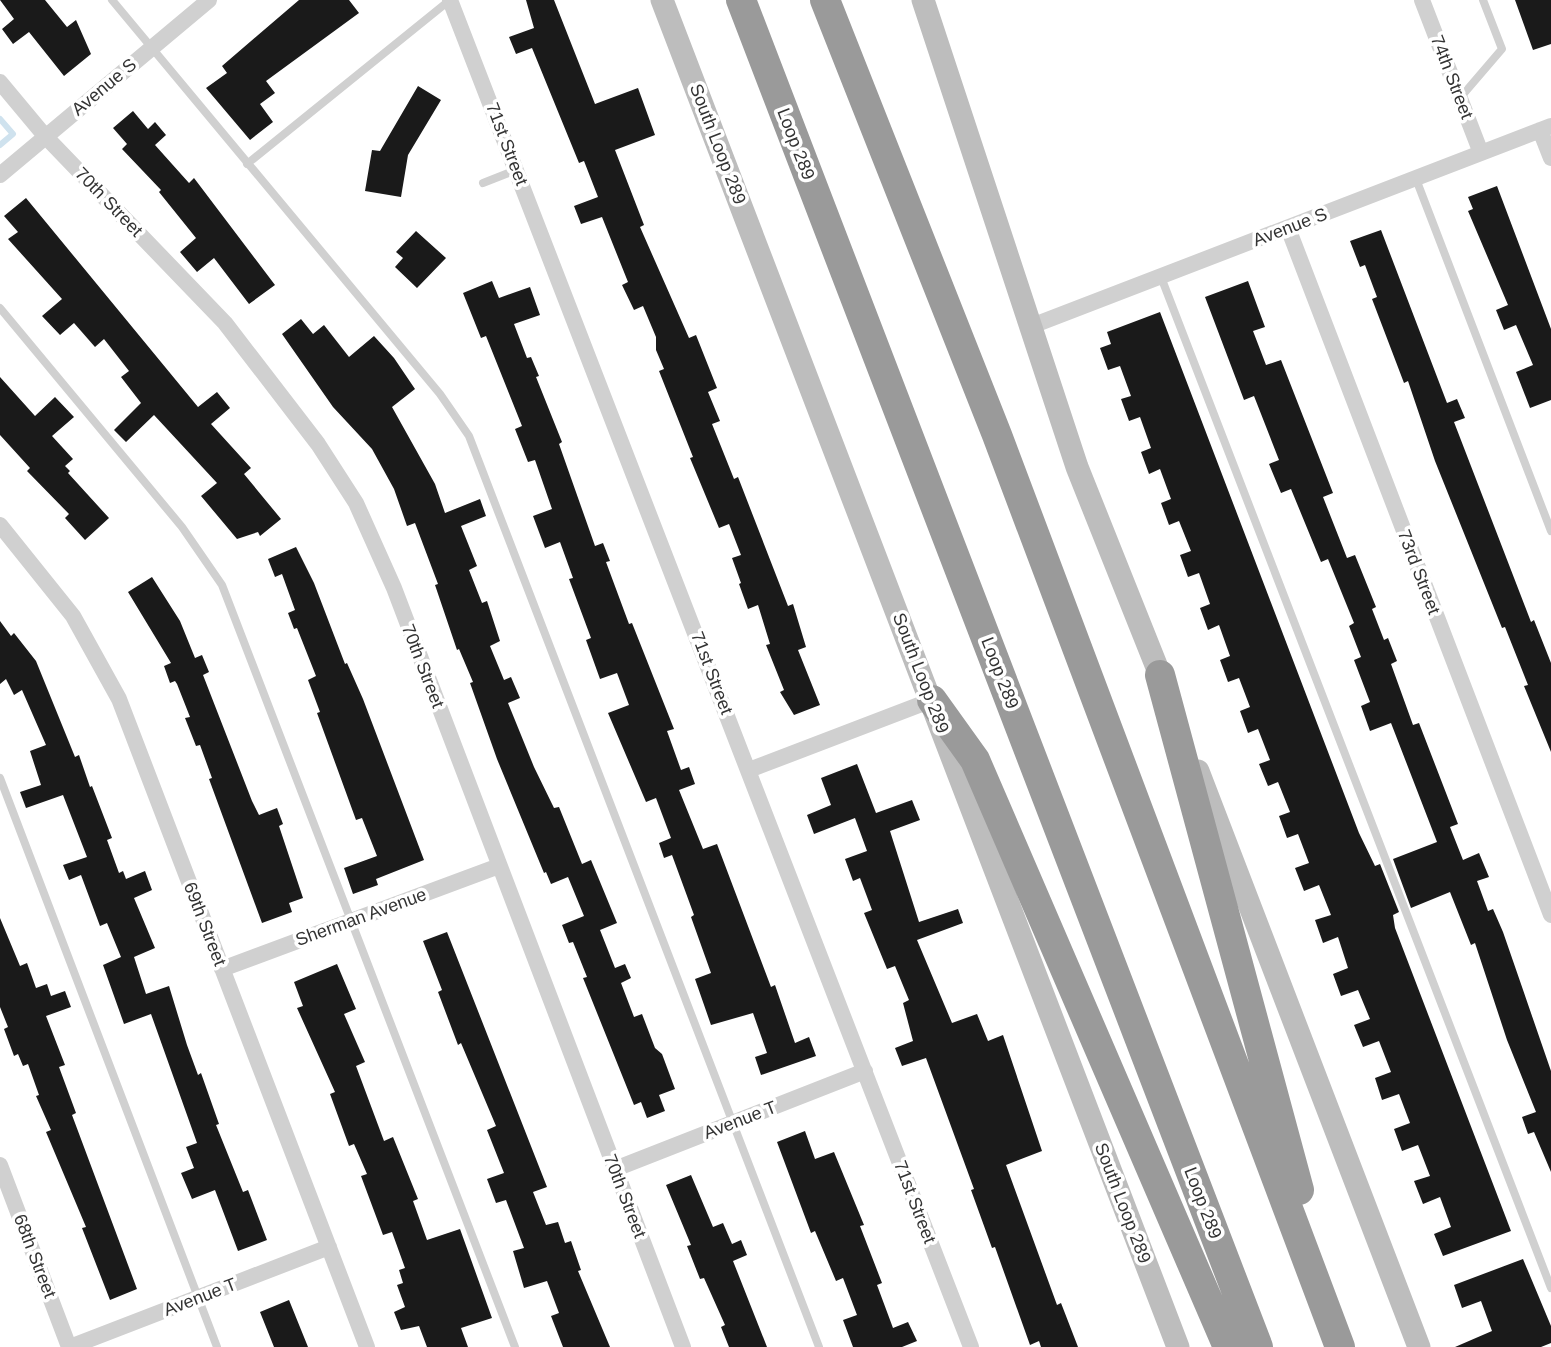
<svg xmlns="http://www.w3.org/2000/svg" width="1551" height="1347" viewBox="0 0 1551 1347" font-family="Helvetica,sans-serif">
  <style>
    .lines { fill: none; stroke-linecap: round; stroke-linejoin: round }
    .stream { stroke: #cfe2ee; stroke-width: 6 }
    .building { fill: #1a1a1a }
    .service { stroke: #d0d0d0; stroke-width: 8 }
    .minor { stroke: #d0d0d0; stroke-width: 16 }
    .secondary { stroke: #bdbdbd; stroke-width: 23 }
    .motorway { stroke: #9a9a9a; stroke-width: 30 }
    .labels { text-anchor: middle; stroke-width: 7; stroke-linejoin: round; paint-order: stroke }
    .street-label { font-size: 18px; fill: #333; stroke: #fff }
  </style>
  <rect width="100%" height="100%" fill="#fff"/>
  <g class="lines">
    <path class="stream" d="M0,119L13,134L0,145"/>
  </g>
  <path class="building" d="M0,0H45L67,27L76,20L91,54L64,76L29,32L13,44L2,29L14,19Z
    M299,0H349L359,13L266,81L275,93L260,104L273,122L250,140L206,88L227,73L222,66Z
    M526,0H554L595,104L638,88L655,135L615,150L644,225L640,227L655,261L689,338L696,335L717,388L708,392L720,421L712,424L734,479L738,477L788,606L793,604L806,647L798,650L820,705L794,715L780,692L784,690L766,645L770,644L758,605L748,609L739,584L741,583L732,558L741,555L729,524L719,528L690,458L693,457L659,371L664,369L656,350V337L643,306L634,310L622,285L628,282L602,217L581,224L574,206L598,197L584,161L579,163L532,48L516,54L509,37L534,28Z
    M1515,0H1551V44L1533,50Z
    M418,86L441,100L408,155L401,197L365,191L372,150L380,151Z
    M133,111L148,129L155,122L166,135L155,145L189,183L194,178L275,285L249,304L214,258L197,272L180,252L196,238L159,192L161,190L122,149L127,144L113,128Z
    M1497,186L1551,329V400L1530,408L1516,372L1533,365L1516,325L1504,330L1496,310L1508,305L1468,211L1473,209L1468,197Z
    M26,198L198,407L217,392L230,408L211,424L251,468L244,474L281,519L260,536L258,532L237,539L201,496L217,483L154,415L126,442L114,430L141,403L121,377L129,371L104,339L95,347L74,323L60,335L42,316L62,299L8,239L18,232L4,216Z
    M1381,230L1447,403L1457,399L1465,418L1454,422L1531,622L1534,620L1551,663V752L1524,686L1528,685L1505,627L1502,628L1435,461L1408,381L1404,383L1372,299L1377,297L1365,265L1360,267L1350,241Z
    M416,231L446,258L417,288L395,267L403,258L396,252Z
    M492,281L499,298L530,287L540,315L514,324L527,358L531,357L539,376L536,377L562,442L559,444L595,546L603,543L610,561L606,562L629,624L632,623L674,729L667,731L681,770L689,767L695,784L679,790L703,849L717,844L771,987L775,985L795,1043L809,1037L816,1056L761,1075L755,1057L767,1053L753,1013L711,1025L695,979L711,973L691,917L694,915L672,855L664,858L659,843L671,838L656,798L646,802L608,713L629,705L617,673L600,679L586,640L591,638L569,579L573,578L560,542L545,548L533,516L552,509L535,460L528,462L515,429L522,426L486,336L481,338L463,293Z
    M1248,281L1265,327L1253,331L1266,365L1281,360L1333,493L1323,497L1347,558L1355,555L1376,607L1372,609L1384,640L1388,638L1397,661L1391,664L1413,725L1419,723L1458,824L1450,827L1463,860L1479,853L1489,877L1477,881L1488,911L1493,909L1503,932L1551,1071V1172L1534,1132L1528,1134L1522,1117L1536,1112L1507,1040L1475,943L1471,945L1450,892L1411,908L1393,859L1437,842L1391,723L1370,731L1361,706L1370,702L1354,660L1361,657L1349,626L1354,623L1328,559L1321,562L1291,489L1281,493L1269,464L1279,460L1254,396L1244,400L1205,297Z
    M1160,312L1359,833L1375,866L1380,864L1399,912L1393,915L1395,928L1511,1231L1443,1256L1434,1234L1451,1227L1440,1197L1423,1204L1414,1181L1430,1176L1418,1145L1402,1151L1394,1129L1410,1123L1399,1094L1382,1100L1375,1078L1391,1072L1379,1041L1363,1047L1354,1025L1370,1019L1358,990L1341,996L1333,974L1348,968L1338,937L1323,943L1315,920L1331,915L1319,885L1304,891L1295,868L1309,863L1298,834L1287,838L1279,816L1290,812L1278,782L1268,786L1259,764L1270,760L1258,729L1248,733L1240,711L1250,707L1239,678L1228,682L1220,660L1230,656L1219,625L1208,630L1200,608L1210,604L1199,573L1188,577L1180,555L1191,551L1179,521L1169,525L1161,503L1171,499L1160,469L1149,474L1141,452L1151,448L1140,417L1129,421L1121,399L1131,396L1120,366L1108,370L1100,348L1111,344L1107,332Z
    M301,319L313,334L324,325L349,357L374,336L394,358L415,389L392,407L435,484L445,513L480,499L486,516L461,526L477,566L469,570L482,603L487,601L500,641L490,646L504,680L511,677L520,698L508,703L534,767L554,808L559,807L582,864L591,860L617,923L600,930L615,968L625,964L631,978L621,983L634,1017L642,1014L655,1048L662,1054L675,1089L659,1095L665,1111L647,1118L641,1102L634,1105L583,978L587,977L573,942L569,943L562,925L584,916L568,877L551,884L546,872L544,873L497,759L470,683L473,682L459,649L457,650L435,585L438,584L415,523L407,526L394,489L372,449L333,407L282,334Z
    M0,377L35,416L55,397L74,417L52,436L73,459L65,466L70,471L68,473L109,518L85,540L65,518L69,514L27,471L30,468L0,435Z
    M296,547L314,583L345,664L347,663L363,699L424,860L376,879L378,885L353,894L344,868L377,856L362,818L356,820L317,713L320,712L308,680L316,676L297,628L294,629L288,613L295,610L282,574L275,577L268,559Z
    M152,577L180,621L195,658L202,655L209,672L203,675L252,801L259,815L277,808L283,824L279,826L303,898L289,903L292,912L262,923L209,779L212,778L200,745L196,746L185,718L190,717L177,684L175,681L170,683L164,666L171,663L128,592Z
    M0,621L11,636L14,633L36,661L75,757L79,755L90,787L92,786L112,838L107,840L119,873L123,871L126,879L145,871L152,890L134,898L155,948L134,957L146,994L169,986L187,1045L198,1075L201,1073L219,1124L216,1125L243,1192L248,1190L267,1240L238,1251L215,1190L192,1199L181,1173L194,1168L186,1147L197,1143L151,1014L124,1024L103,965L121,957L107,923L100,926L81,875L69,880L63,865L87,857L63,795L26,808L20,792L41,785L30,751L46,745L22,690L14,695L6,679L0,684Z
    M857,764L876,813L912,800L920,820L890,831L919,922L958,909L963,923L917,940L952,1023L977,1014L988,1041L1003,1035L1042,1151L1006,1165L1057,1305L1061,1303L1078,1347H1041L1039,1341L1030,1345L995,1247L992,1248L971,1190L974,1189L926,1058L902,1066L895,1048L913,1041L903,1003L909,1000L895,966L887,969L864,913L872,910L860,878L853,881L845,859L867,851L855,818L814,834L807,815L831,805L821,778Z
    M0,918L20,966L27,963L36,988L47,984L51,996L65,991L71,1007L46,1016L65,1065L59,1067L76,1113L72,1115L137,1289L110,1300L82,1228L86,1227L46,1132L51,1130L36,1096L39,1095L28,1064L23,1066L18,1054L14,1056L4,1029L8,1027L0,1007Z
    M447,932L547,1187L533,1192L546,1225L558,1222L565,1243L571,1241L581,1270L578,1271L610,1347H563L551,1316L559,1313L547,1281L524,1288L513,1251L524,1248L506,1200L496,1203L487,1179L504,1173L487,1130L496,1126L461,1043L458,1045L438,992L442,990L423,941Z
    M337,964L356,1009L344,1014L365,1062L356,1066L384,1141L393,1137L418,1199L413,1201L427,1240L460,1229L492,1318L461,1328L468,1347H427L419,1326L401,1330L394,1312L405,1307L397,1285L403,1283L399,1270L405,1268L392,1232L383,1235L361,1176L367,1174L354,1144L349,1146L330,1094L335,1092L297,1008L303,1006L294,982Z
    M805,1131L815,1159L834,1152L864,1225L860,1226L882,1283L877,1285L893,1328L908,1322L917,1341L902,1347H853L843,1320L857,1315L843,1278L836,1281L815,1231L811,1233L777,1142Z
    M691,1175L713,1227L723,1223L732,1244L741,1240L747,1255L733,1261L767,1347H729L721,1327L725,1325L704,1278L700,1279L687,1246L691,1245L666,1185Z
    M1523,1259L1551,1326V1343L1541,1347H1455L1492,1331L1481,1301L1462,1308L1454,1285Z
    M289,1300L308,1347H274L260,1312Z"/>
  <g class="lines">
    <path class="service" d="M112,0L440,394L469,436L819,1347
      M1460,98L1502,49L1483,0
      M247,164L450,0
      M1416,179L1551,531
      M483,183L516,170
      M1161,277L1551,1288
      M0,308L182,527L222,585L515,1347
      M0,778L217,1347"/>
    <path class="minor" d="M450,0L971,1347
      M1422,0L1481,153
      M0,82L45,136L225,323L318,444L356,503L394,588L683,1347
      M1540,130L1551,158
      M0,175L209,0
      M1288,228L1551,915
      M1029,327L1551,126
      M0,525L73,616L119,699L367,1347
      M749,770L932,700
      M222,969L499,866
      M0,1165L69,1347
      M615,1169L865,1071
      M70,1347L329,1247"/>
    <path class="secondary" d="M662,0L1178,1347
      M923,0L1077,467L1166,690
      M1198,771L1419,1347"/>
    <path class="motorway" d="M741,0L1258,1347
      M825,0L997,435L1340,1347
      M1160,675L1299,1190
      M932,700L975,760L1228,1347"/>
  </g>
  <g class="labels">
    <g class="street-label">
      <text transform="translate(1452 77) rotate(69)" y="6">74th Street</text>
      <text transform="translate(104 87) rotate(-40)" y="6">Avenue S</text>
      <text transform="translate(507 144) rotate(69)" y="6">71st Street</text>
      <text transform="translate(718 144) rotate(69)" y="6">South Loop 289</text>
      <text transform="translate(796 144) rotate(69)" y="6">Loop 289</text>
      <text transform="translate(109 202) rotate(46)" y="6">70th Street</text>
      <text transform="translate(1290 227) rotate(-21)" y="6">Avenue S</text>
      <text transform="translate(1419 572) rotate(69)" y="6">73rd Street</text>
      <text transform="translate(423 666) rotate(69)" y="6">70th Street</text>
      <text transform="translate(712 673) rotate(69)" y="6">71st Street</text>
      <text transform="translate(921 673) rotate(69)" y="6">South Loop 289</text>
      <text transform="translate(1000 673) rotate(69)" y="6">Loop 289</text>
      <text transform="translate(361 917) rotate(-20)" y="6">Sherman Avenue</text>
      <text transform="translate(205 924) rotate(69)" y="6">69th Street</text>
      <text transform="translate(740 1120) rotate(-21)" y="6">Avenue T</text>
      <text transform="translate(625 1196) rotate(69)" y="6">70th Street</text>
      <text transform="translate(915 1202) rotate(69)" y="6">71st Street</text>
      <text transform="translate(1123 1203) rotate(69)" y="6">South Loop 289</text>
      <text transform="translate(1203 1203) rotate(69)" y="6">Loop 289</text>
      <text transform="translate(35 1256) rotate(69)" y="6">68th Street</text>
      <text transform="translate(200 1297) rotate(-21)" y="6">Avenue T</text>
    </g>
  </g>
</svg>
